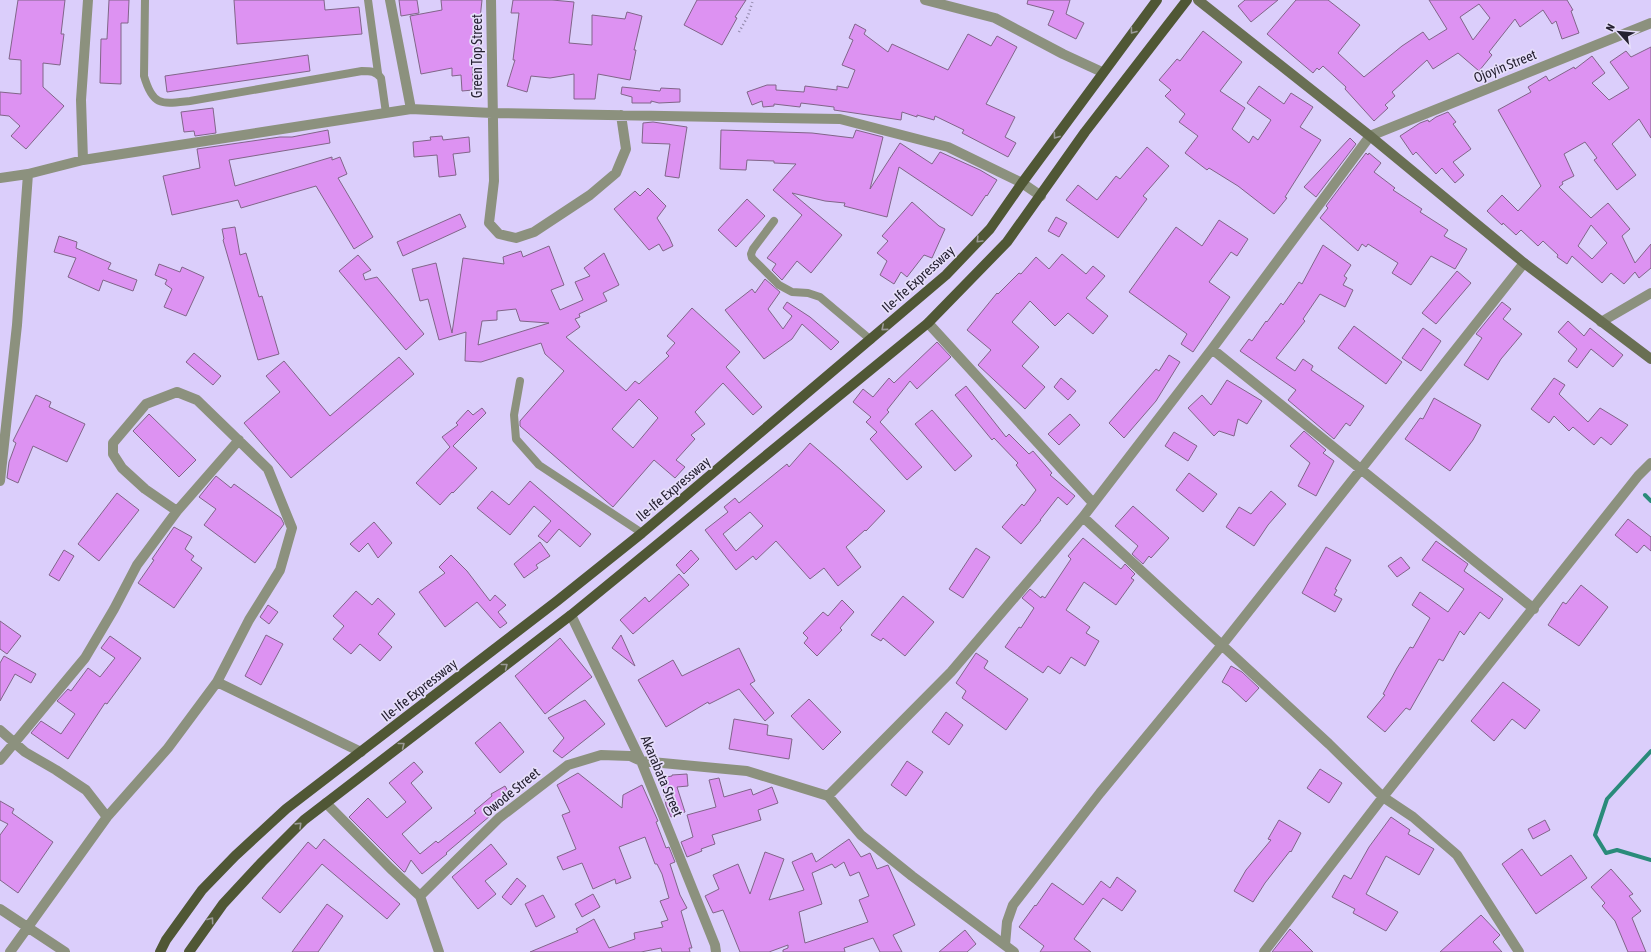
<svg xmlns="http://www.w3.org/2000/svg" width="1651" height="952" viewBox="0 0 1651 952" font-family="'Asap Condensed',sans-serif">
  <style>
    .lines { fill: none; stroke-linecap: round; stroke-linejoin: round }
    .stream { stroke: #2a8b7a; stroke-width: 4 }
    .building { fill: #dd92f2; stroke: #816589; fill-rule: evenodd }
    .path { stroke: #9288aa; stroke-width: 2.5; stroke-dasharray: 1 3; stroke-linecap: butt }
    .lane { stroke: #8c917e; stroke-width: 8 }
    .street { stroke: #8c917e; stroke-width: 10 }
    .secondary { stroke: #696f53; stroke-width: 10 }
    .primary { stroke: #505735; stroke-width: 10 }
    .oneway { stroke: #9b9a98 }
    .labels { text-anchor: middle; stroke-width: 3.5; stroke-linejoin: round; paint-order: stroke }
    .street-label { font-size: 14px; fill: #252031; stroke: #e6defa }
  </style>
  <rect width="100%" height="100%" fill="#dbcefb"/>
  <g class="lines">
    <path class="stream" d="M1645,495L1651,501
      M1651,751L1607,799L1595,835L1606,853L1617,850L1651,860"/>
  </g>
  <path class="building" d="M18,0H65L61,34H64L60,65L43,63V87L64,106L26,149L11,136L20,126L9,116L0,115V92L21,94V60L9,59Z
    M109,0H129L128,23H121V84L100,83L101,39H107Z
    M234,0H324L325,10L359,7L362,34L237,44Z
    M399,0H417L419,13L401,16Z
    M441,0H482L479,28L481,58H472L473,90L462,91L461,75L452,76V68L421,74L410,16L442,10Z
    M513,0H552L574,2L569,43L592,45V15L625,19L627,12L642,16L634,50H636L630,80L598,74L595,99H574V74L550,78L531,76L527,92L507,86L515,60H513L519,13H511Z
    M697,0H746L735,17L737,18L722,45L684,25Z
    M1028,0H1070L1066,14L1084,23L1076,39L1048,25L1054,11L1027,4Z
    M1245,0H1278L1251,22L1238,6Z
    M1296,0H1328L1360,25L1338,53L1364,77L1402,46L1423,32L1429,40L1447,29L1429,0H1567L1573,10L1571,11L1579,33L1562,39L1556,21L1552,24L1543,10L1520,27L1515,19L1489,52L1492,55L1479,71L1458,53L1433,69L1427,60L1392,92L1395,96L1385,105L1388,108L1374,121L1345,89L1346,87L1323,66L1319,70L1317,68L1313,73L1267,34ZM1479,4L1490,18L1473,40L1460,17Z
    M855,24L866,30L864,34L888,52L892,44L948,70L968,34L991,46L997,36L1017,47L986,104L1015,117L1005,137L1016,143L1008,157L962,133L964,130L935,116L934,120L917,115V117L902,112L901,120L834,110V107L801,103L800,107L774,104V106L763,107L762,101L752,105L747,92L767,85H776V90L804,92L805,86L837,90V86L848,88L855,70L842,65L853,40L849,38Z
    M1203,31L1242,62L1220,91L1245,108L1232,129L1249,143L1253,136L1258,140L1271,120L1247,103L1259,86L1284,104L1291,93L1313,107L1300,127L1321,140L1285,197L1287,198L1274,214L1238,186L1209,168L1207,170L1185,153L1198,136L1179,122L1185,114L1165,96L1171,90L1159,80L1177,59L1180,61Z
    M1651,47V138L1639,119L1612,144L1636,175L1617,190L1594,160L1597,158L1585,142L1564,154L1574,176L1562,182L1563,184L1559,187L1591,218L1608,203L1630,229L1622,236L1635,263L1651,244V268L1639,278L1635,272L1624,284L1611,273L1602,283L1572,256L1567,264L1557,257L1558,255L1543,241L1538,246L1521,230L1516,235L1503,223L1502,225L1487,211L1502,195L1518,211L1541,186L1498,110L1531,92L1528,87L1546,76L1549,81L1574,67L1575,69L1592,56L1605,73L1592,83L1609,100L1629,88L1610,62L1626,51L1631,57ZM1591,225L1607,243L1592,259L1578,246Z
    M308,55L310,71L167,92L165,76Z
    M622,87L660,91L661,88L680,89V102L659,103L651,101V103H632V97L621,94Z
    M213,108L216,133L195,136L194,131L184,132L181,112Z
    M1448,112L1456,122L1453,124L1471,149L1453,162L1464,175L1455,183L1442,168L1436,174L1416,152L1413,155L1400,136L1420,123L1428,120L1429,122L1436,117Z
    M653,122L687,127L679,178L665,176L670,144L642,143L643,123Z
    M328,130L330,143L229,160L235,186L332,157V160L340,157L347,174L338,178L373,237L354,249L316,186L241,208L238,200L172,215L163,176L200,168L197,149L280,137H292Z
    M721,130L812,133L853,138L856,130L883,137L870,189L900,143L932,164L940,152L980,170L997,180L987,196L986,195L972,216L899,167L887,217L844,206L845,203L825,201L792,193L842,235L811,273L797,261L782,280L772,270L776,264L767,258L802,215L773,190L796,164L774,163V161L747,160L746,170L720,169Z
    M442,136L443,140L469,137L470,152L453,154L456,175L439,177L437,155L414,157L413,142L431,140L430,137Z
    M1350,138L1356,144L1316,197L1304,187Z
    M1147,147L1169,166L1143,196L1147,199L1118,238L1066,200L1078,185L1097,200L1116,176L1120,179Z
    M1366,153L1368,155L1369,153L1381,163L1374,172L1395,188L1393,190L1422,209L1420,212L1448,230L1444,236L1467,249L1455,269L1431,256L1411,285L1392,273L1398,263L1368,244L1366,247L1362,244L1358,251L1320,218L1328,208L1326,206Z
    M648,188L666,206L657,218L669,237L673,246L663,251L659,244L649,250L614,209L635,191L640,196Z
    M747,199L765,216L736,247L718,230Z
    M912,202L939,226L945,229L932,258L924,255L907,277L901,272L894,284L880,275L887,261L877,253L888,241L882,236Z
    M460,214L466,227L403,256L397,242Z
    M1056,217L1067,223L1059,237L1048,231Z
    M1219,220L1248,239L1237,256L1231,252L1209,282L1230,297L1193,352L1181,344L1187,334L1129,292L1176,227L1202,246Z
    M235,227L240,255L246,253L259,297L262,296L279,354L258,360L223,240L224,239L222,229Z
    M59,236L77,242L76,248L111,263L108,269L137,280L133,291L103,280L99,291L68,277L76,258L54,252Z
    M1323,245L1351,265L1344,276L1347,278L1343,285L1353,290L1345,307L1320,294L1303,319L1305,321L1276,358L1295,371L1303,359L1313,366L1311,370L1364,406L1350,426L1346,423L1334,439L1288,400L1296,390L1240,351L1249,339L1252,341L1266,321L1267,322L1281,303L1283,305L1299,282L1302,284Z
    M549,246L564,285L551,290L560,310L583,300L575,282L590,276L584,268L604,253L619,285L603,293L607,301L579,314L580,317L575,319L580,327L566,337L626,391L635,381L639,384L669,356L666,353L675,343L667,336L692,308L740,352L726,367L762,407L753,415L723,383L695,412L705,424L691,435L695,439L676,460L685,467L675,478L654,460L613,507L520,426V421L564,371L545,354L541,343L481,362L465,361L466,332L439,340L428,299L420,301L412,269L436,263L452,333L463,258L504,264L503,257L521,251L523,257ZM516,309L520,321L549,323L478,345L482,321L497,320V311ZM639,399L658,418L633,448L612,429Z
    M1062,254L1086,274L1093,266L1105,276L1086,298L1108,316L1093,334L1068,313L1055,326L1030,301L1012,322L1039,347L1022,366L1045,387L1025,409L978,365L991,350L967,330L997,293L998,294L1019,273L1021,274L1036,257L1049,269Z
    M358,255L371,270L363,274L365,280L377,277L424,334L406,350L339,271Z
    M159,264L180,272L182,267L204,277L186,316L164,307L172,289L165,284L167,280L155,275Z
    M1457,271L1471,283L1436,324L1422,313Z
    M765,279L780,292L768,309L783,329L792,316L783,308L787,302L810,317L839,342L831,350L802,324L792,339L764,359L725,310L752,289L755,293Z
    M1502,302L1511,309L1503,319L1522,334L1501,359L1488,380L1464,365L1482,338L1476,334Z
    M1568,321L1584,336L1590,328L1623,355L1613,367L1591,349L1577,368L1568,361L1577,349L1558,332Z
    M1354,326L1402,362L1386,384L1338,348Z
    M1423,328L1441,341L1421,371L1402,358Z
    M937,342L951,357L917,389L910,381L887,410L889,412L880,422L922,467L907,480L870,439L877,432L866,422L871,417L853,402L863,389L873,397L889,378L894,383Z
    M194,353L221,376L213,385L186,362Z
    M1169,355L1180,362L1156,401L1124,438L1109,423L1156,369L1159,371Z
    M399,357L414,374L291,478L244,423L280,392L266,376L284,361L330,416Z
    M1061,378L1076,391L1068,400L1054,387Z
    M1554,378L1565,385L1559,394L1588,422L1600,408L1628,425L1611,445L1601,437L1594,445L1573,427L1569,431L1554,416L1549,423L1531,409Z
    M1227,380L1262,401L1247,424L1238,419L1234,436L1219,431L1214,436L1188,408L1202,395L1211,405Z
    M966,386L1006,437L1009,434L1029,454L1033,451L1052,473L1050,475L1075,496L1067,505L1058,497L1040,520H1041L1021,544L1002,527L1022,504L1024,506L1036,490L1016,465L1018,463L994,438L992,440L955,395Z
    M36,395L51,402L49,407L85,424L67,462L33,446L18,483L7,478L9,462L16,443L13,441Z
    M1434,398L1481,425L1473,440L1450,471L1405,439L1420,418L1423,419Z
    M482,408L486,413L453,446L477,468L453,493L452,492L440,505L416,483L450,447L442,437L458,425L456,423L468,410L473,415Z
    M932,410L972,456L955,471L915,424Z
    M149,414L196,460L179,477L133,431Z
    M1070,414L1080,425L1059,445L1048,434Z
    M1304,431L1326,450L1323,453L1334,461L1316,496L1298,486L1310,463L1290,446Z
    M1174,432L1197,446L1188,461L1165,446Z
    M810,443L841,470L885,511L866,531L865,530L846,547L861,567L838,586L824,568L810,579L776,541L756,560L753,556L736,570L705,530L728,512L724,507L735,498L739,503L787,464L789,467ZM750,512L763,526L736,551L723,534Z
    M1189,473L1217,494L1203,512L1176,490Z
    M216,476L231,488L234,484L281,518L284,524L255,563L204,525L216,509L199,497Z
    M530,481L591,534L580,547L559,529L547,543L538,536L551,521L534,506L510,535L477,508L492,491L509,505Z
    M1271,491L1286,504L1268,525L1254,546L1226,527L1239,507L1251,514Z
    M117,493L139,510L99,561L78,544Z
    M1133,506L1169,538L1151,558L1149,556L1143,564L1132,554L1138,546L1115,526Z
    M1628,519L1651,537V551L1644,545L1637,553L1615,535Z
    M374,522L392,543L378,558L368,543L359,552L350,544Z
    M174,527L192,537L185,549L194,556L191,560L202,568L174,608L138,583L154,560L152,559Z
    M1083,538L1121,569L1125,564L1135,574L1131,578L1134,580L1116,605L1084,582L1066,610L1090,627L1086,633L1099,641L1085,666L1071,657L1060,674L1048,666L1043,673L1005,647L1019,627L1021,628L1034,608L1022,598L1030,589L1041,598L1042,596L1045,598L1071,559L1068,556Z
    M1436,541L1468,564L1464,571L1503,599L1489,619L1480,612L1464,635L1460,631L1443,661L1439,659L1410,710L1406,708L1385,732L1367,717L1385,695L1383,694L1397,668L1410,647L1413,648L1430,618L1412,605L1420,592L1448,612L1464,589L1422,560Z
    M540,542L550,556L536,565L538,568L524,578L514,564Z
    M1326,547L1351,560L1335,589L1337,590L1334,595L1342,599L1335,612L1302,593Z
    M976,548L990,557L963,598L949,589Z
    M64,550L74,556L59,581L49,575Z
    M691,550L699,559L684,574L676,565Z
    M451,555L467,571L490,601L495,595L506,605L498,612L507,623L500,628L477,602L445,627L419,592L445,573L439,567Z
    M1401,557L1410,568L1397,577L1388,566Z
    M679,574L689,585L633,634L620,620L645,597L649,602Z
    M1581,585L1608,607L1579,646L1548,625L1563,602L1566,604Z
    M356,591L372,605L378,598L395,614L378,634L392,647L380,661L360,644L351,654L333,639L344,626L333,616Z
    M903,596L934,622L905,656L883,638L881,641L871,635Z
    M842,600L854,612L840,628L842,630L817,656L804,643L808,638L803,633L823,612L828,616Z
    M268,605L278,612L269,624L260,617Z
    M0,621L21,636L7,654L0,649Z
    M266,635L283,644L261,685L245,676Z
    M621,635L635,666L612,648Z
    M110,636L141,658L107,704L105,703L68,759L31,733L41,721L61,734L75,714L57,701L68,689L71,691L88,668L100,677L115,658L101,648Z
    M560,638L592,677L545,714L515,676L551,646Z
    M739,648L755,681L750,684L774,713L765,721L739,689L709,704L708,702L666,727L638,680L673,660L682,676Z
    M976,653L988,661L984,668L1028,699L1006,730L962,698L966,691L956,683Z
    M4,656L36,674L31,683L15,674L0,701V663Z
    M1231,666L1242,672L1259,688L1246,702L1229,686L1222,682Z
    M1503,682L1540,710L1525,729L1512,719L1494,741L1471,721Z
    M809,699L841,732L823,750L791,716Z
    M585,700L605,724L562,758L553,751L564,738L548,718Z
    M946,712L963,725L949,745L932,732Z
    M734,719L768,725L767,735L792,739L789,759L729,749Z
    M500,722L524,752L500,773L475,743Z
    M907,761L923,772L906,796L891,785Z
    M414,762L423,772L411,783L432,808L402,834L420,854L436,841L438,843L476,813L474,811L492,796L491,794L505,786L511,796L486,811L490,816L446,853L447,854L422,874L411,860L405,872H404L349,817L368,798L387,818L406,802L389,783Z
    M1320,769L1342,783L1329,803L1307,788Z
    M578,773L622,808L623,795L642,785L658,821L656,822L666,848L669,847L675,862L670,864L680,895L687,908L681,911L692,948H689L690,952H662L661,948L641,952H530L578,932L576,929L594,919L609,948L635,939L634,933L663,927L661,922L668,920L660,901L669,898L662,874L657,864H655L645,837L619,847L631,878L616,884L615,879L593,889L582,863L563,870L557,857L576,849L562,815L570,812L557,785Z
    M687,774L688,786L677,787L685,812L671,817L666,805L661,778L672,776V775Z
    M719,778L724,797L751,789L753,795L772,787L778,803L758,810L761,820L712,835L715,844L701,849L702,851L687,857L681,842L693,837L687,815L716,807L709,780Z
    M0,801L14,809L12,813L53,842L18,893L0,880V835L8,824L0,820Z
    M1391,817L1410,830L1408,834L1434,849L1419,875L1386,856L1366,894L1398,912L1386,931L1353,913L1355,909L1332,897L1344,875L1351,879L1369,847Z
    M1279,820L1301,833L1291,852L1290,851L1265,883L1253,902L1234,891L1246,870L1271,840L1268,839Z
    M1545,820L1550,830L1533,839L1528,829Z
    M324,839L400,904L387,919L322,864L280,913L262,898L308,842L316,849Z
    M849,839L861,857L870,853L877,869L888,865L915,925L893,935L902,952H880L873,938L844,948L845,952H783V950L788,948V945L769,952H740L723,910L713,913L705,896L719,889L713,875L738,864L750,894L765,852L784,859L769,900L804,890L792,862L812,853L816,862ZM844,862L850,876L859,872L869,896L859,900L868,922L805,943L799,912L822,904L812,873L832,864L835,868Z
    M491,844L507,864L485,881L496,894L478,909L452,877Z
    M1522,849L1541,876L1571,855L1587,878L1536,914L1502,864Z
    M1611,869L1633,894L1629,896L1641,911L1632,918L1646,952H1628L1615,921L1602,906L1605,903L1591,887Z
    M1117,877L1136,891L1122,911L1103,898L1074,939L1091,952H1040L1044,946L1019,927L1035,905L1036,906L1052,883L1083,905L1101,881L1110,888Z
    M517,878L526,886L511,905L502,897Z
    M593,894L600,907L582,917L575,904Z
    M543,895L555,917L536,927L525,904Z
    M327,904L343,916L318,952H292Z
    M1481,915L1500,935L1493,942L1502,952H1440Z
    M1290,929L1313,952H1272Z
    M965,930L976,944L967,952H939Z"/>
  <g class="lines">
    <path class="path" d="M739,32L748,16L753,0"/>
    <path class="lane" d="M145,0L144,76C153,107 162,104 190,101L362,71C370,71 376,71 381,78L386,113
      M368,0L378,73
      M774,221L753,249L751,254L752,258L779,285L792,292L808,293L820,297L871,340
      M520,381L514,415L516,439L539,465L642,533"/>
    <path class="street" d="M390,0L411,109
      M491,0L494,181L489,223L499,234L516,238L534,232L590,195L616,173L626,149L621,115
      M925,0L995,18L1063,54L1102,72
      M83,160L81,100L88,0
      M0,178L28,174L83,160L411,109L492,113L840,119L948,147L1022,183L1041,196
      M1601,322L1651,293
      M928,323L1093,503
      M1212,349L1534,609
      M0,481L17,325L28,174
      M1083,517L1329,744L1383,797L1413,817L1457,855L1519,952
      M571,615L641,761L715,945L716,952
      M217,682L361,752
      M0,730L25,752L56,770L86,790L107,817
      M0,760L85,658L114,609L137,565L177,511L239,440
      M828,796L951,672L1083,517L1212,349L1370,136L1651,23
      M326,803L390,868L420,896L439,952
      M420,896L499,818L568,765L601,755L630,756L641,761L747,771L828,796L861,835L912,876L1014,952
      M0,909L65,952
      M1005,945L1007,922L1013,905L1100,793L1222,645L1524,263
      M10,952L107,817L168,748L217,682L249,620L280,570L292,528L268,469L197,400L177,392L146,404L113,443V454L122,468L145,489L177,511
      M1264,952L1383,797L1638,476L1651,463"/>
    <path class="secondary" d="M1198,0L1370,136L1524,263L1651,359"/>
    <path class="primary" d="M160,952L166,940L202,890L235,856L286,809L557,601L642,533L946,275L990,229L1022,183L1157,0
      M189,952L223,904L262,862L304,820L571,615L928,323L1007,242L1085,132L1187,0"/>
  </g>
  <defs><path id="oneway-chevron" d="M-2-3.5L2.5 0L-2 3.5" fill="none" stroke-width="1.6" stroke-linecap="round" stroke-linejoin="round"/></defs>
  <g class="oneway">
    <use href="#oneway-chevron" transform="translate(1133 31) rotate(127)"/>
    <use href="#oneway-chevron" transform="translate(1056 136) rotate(126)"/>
    <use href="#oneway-chevron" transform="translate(979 240) rotate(134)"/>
    <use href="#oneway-chevron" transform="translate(884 328) rotate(139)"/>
    <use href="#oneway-chevron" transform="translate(505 666) rotate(-38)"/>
    <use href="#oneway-chevron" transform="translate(402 745) rotate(-38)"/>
    <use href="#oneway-chevron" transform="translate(299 825) rotate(-44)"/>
    <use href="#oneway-chevron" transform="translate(211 920) rotate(-54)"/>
  </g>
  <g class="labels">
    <g class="street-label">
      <text transform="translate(477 56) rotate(-90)" y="5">Green Top Street</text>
      <text transform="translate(1505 66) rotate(-22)" y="5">Ojoyin Street</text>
      <text transform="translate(918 279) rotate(-42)" y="5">Ile-Ife Expressway</text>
      <text transform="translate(673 489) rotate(-40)" y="5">Ile-Ife Expressway</text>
      <text transform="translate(419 690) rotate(-38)" y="5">Ile-Ife Expressway</text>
      <text transform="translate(662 776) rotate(67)" y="5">Akarabata Street</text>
      <text transform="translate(511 792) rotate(-39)" y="5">Owode Street</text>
    </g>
  </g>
  <g transform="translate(1619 32) rotate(297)" stroke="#e6defa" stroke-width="3" paint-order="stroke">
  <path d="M0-3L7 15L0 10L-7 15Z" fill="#252031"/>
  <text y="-6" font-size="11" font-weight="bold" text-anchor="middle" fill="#252031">N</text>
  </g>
</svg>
